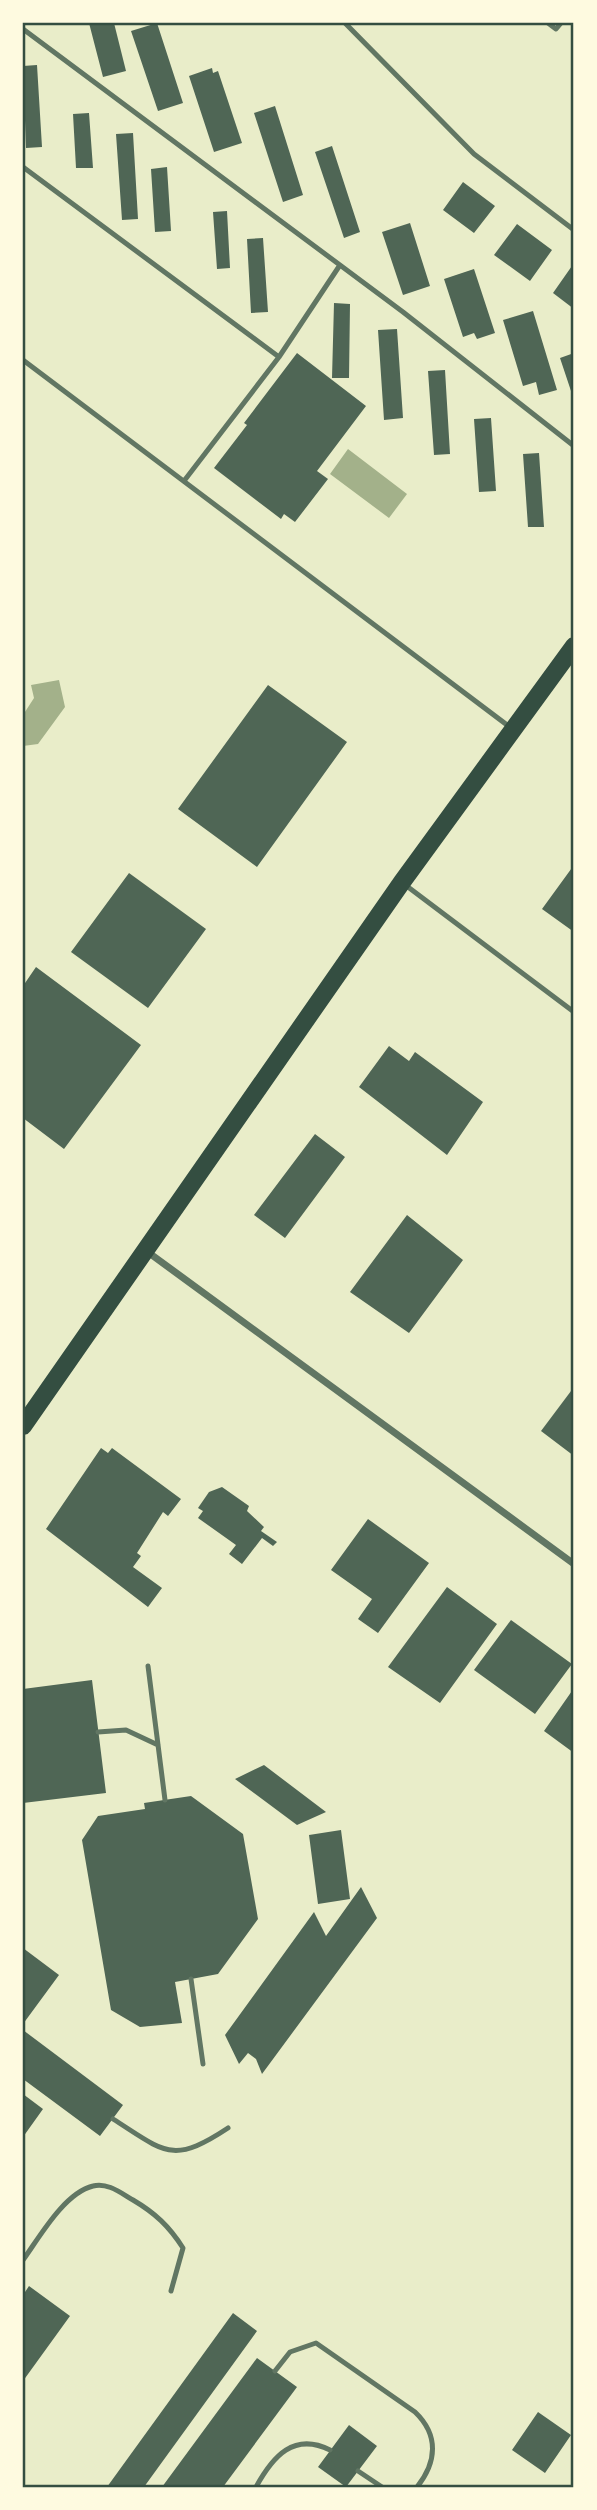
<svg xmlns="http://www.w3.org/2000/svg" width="597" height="2510" viewBox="0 0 597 2510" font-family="Cabin,sans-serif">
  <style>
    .water { fill: #a3b18a }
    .building { fill: #4f6655 }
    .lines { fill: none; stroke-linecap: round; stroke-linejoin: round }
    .service { stroke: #617663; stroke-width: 5 }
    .minor { stroke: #617663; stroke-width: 7 }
    .primary { stroke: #344e41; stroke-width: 18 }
    .neatline { fill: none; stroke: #344e41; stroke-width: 2.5 }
  </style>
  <rect width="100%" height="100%" fill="#e9edc9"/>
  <path class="water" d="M348,449L407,494L389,518L330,474Z
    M59,680L65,707L38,744L23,746V715L34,698L31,685Z"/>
  <path class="building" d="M89,23H114L126,71L103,77Z
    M157,23L183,103L158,111L131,31Z
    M37,65L42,147L26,148L23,66Z
    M212,68L213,73L218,71L242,143L214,152L189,76Z
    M275,106L303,195L283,202L254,113Z
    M89,113L93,168H76L73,114Z
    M133,133L138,219L122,220L116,134Z
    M332,146L360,232L344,238L315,152Z
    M167,167L171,231L155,232L151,169Z
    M463,182L495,206L474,233L443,210Z
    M227,211L230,268L217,269L213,212Z
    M410,223L430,286L403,295L382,232Z
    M517,224L552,250L530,281L494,255Z
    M263,238L268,312L251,313L247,239Z
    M574,263V309L553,293Z
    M474,269L495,333L477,339L474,333L463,337L444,279Z
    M334,303L350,304L349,378H332Z
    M533,311L557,390L539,395L536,382L523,386L503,320Z
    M397,329L403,418L384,420L378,330Z
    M297,353L366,406L317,471L328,479L295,522L284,514L281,519L214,468L247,425L244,423Z
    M574,353V400L560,358Z
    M445,370L450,454L434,455L428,371Z
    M491,418L496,491L479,492L474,419Z
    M539,453L544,527H528L523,454Z
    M268,685L347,742L257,867L178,809Z
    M574,865V932L542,909Z
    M129,873L206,929L148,1008L71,952Z
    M36,967L141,1045L64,1149L23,1118V986Z
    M389,1046L409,1061L415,1052L483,1102L447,1155L359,1087Z
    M315,1134L345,1157L285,1238L254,1215Z
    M407,1215L463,1260L409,1333L350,1292Z
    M574,1387V1456L541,1431Z
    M101,1448L108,1453L112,1448L181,1499L168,1516L163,1512L137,1553L141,1556L133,1567L162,1588L148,1607L46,1529Z
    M222,1487L249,1506L247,1511L264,1527L261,1531L277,1542L273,1546L262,1538L242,1564L229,1554L236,1545L198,1518L203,1511L198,1508L209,1492Z
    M368,1519L429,1563L378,1633L358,1619L372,1599L331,1570Z
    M447,1587L497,1624L440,1703L388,1667Z
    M511,1620L572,1664L535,1714L474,1670Z
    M92,1680L106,1793L23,1803V1689Z
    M574,1688V1753L544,1731Z
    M264,1765L326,1812L297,1825L235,1779Z
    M191,1796L243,1834L258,1919L218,1974L175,1982L182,2023L140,2027L111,2010L82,1840L98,1816L145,1809L144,1803Z
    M341,1830L350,1899L318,1904L309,1835Z
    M361,1887L377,1918L262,2074L256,2059L248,2053L239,2064L225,2035L314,1912L326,1936Z
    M23,1948L59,1975L23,2024Z
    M23,2030L123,2105L100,2136L23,2079Z
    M23,2094L43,2109L23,2137Z
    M29,2286L70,2316L23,2381V2295Z
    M233,2313L257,2331L144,2487H107Z
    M257,2358L297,2387L223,2487H162Z
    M538,2412L571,2435L545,2473L512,2450Z
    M349,2425L377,2446L346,2487L318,2467Z"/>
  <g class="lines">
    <path class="service" d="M345,23L474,154L574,230
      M548,23L556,29L561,23
      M23,29L403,312L574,446
      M23,167L279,357
      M23,360L511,728
      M184,481L279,357L340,265
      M404,884L574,1012
      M148,1666L165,1800
      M98,1732L126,1730L158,1745
      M191,1979L203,2064
      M113,2119C165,2152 172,2165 228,2128
      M23,2260C39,2238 64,2193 93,2186C107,2182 121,2193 133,2200C155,2213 169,2226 183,2248L171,2291
      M275,2371L290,2352L316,2343L415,2412C439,2435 437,2462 417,2487
      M358,2471L382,2487
      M256,2487C273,2456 294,2432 330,2450"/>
    <path class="minor" d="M145,1250L574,1564"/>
    <path class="primary" d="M23,1426L402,882L574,646"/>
  </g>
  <rect width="597" height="2510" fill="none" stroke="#fefae0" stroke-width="49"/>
  <rect x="24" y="24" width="548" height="2462" class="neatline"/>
</svg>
